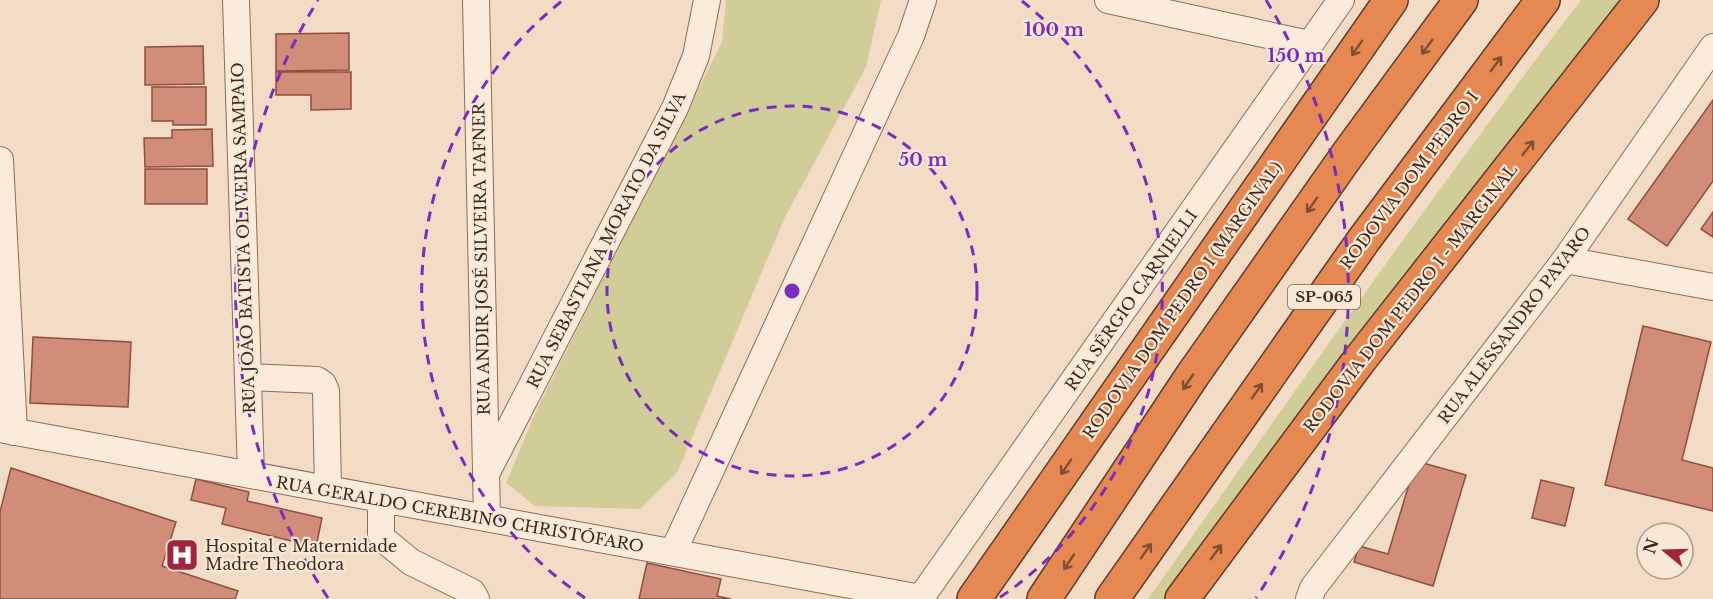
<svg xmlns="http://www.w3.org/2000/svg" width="1713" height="599" viewBox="0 0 1713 599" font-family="'Libre Baskerville',serif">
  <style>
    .green { fill: #d1cd98 }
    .building { fill: #d28d79; stroke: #904e3e; stroke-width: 1.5 }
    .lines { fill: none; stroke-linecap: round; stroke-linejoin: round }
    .minor-casing { stroke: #8f6c5a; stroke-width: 28 }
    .highway-casing { stroke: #5c3b2e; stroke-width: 36 }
    .minor { stroke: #fbebda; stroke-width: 26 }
    .highway { stroke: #e68852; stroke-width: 33 }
    .oneway { stroke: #814e33 }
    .ring { fill: none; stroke: #7b2cbf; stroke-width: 3; stroke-dasharray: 10 8 }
    .labels { text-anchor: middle; stroke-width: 4.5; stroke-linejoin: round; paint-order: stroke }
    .shield { fill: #f8e8d6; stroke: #766256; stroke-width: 1.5 }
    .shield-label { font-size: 15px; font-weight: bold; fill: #3e281f }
    .street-label { font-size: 16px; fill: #3e281f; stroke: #f8e8d6 }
    .poi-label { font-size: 16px; fill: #3e281f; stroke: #f8e8d6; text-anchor: start }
    .centre { fill: #7b2cbf; stroke: #f8e8d6; stroke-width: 3 }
    .ring-label { font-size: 18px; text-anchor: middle; font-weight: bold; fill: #7b2cbf; stroke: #f8e8d6; stroke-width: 4.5; stroke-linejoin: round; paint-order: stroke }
  </style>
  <rect width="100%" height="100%" fill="#f2dcc6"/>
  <path class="green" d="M726,0H881L866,67L785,217L677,473L640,509L535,506L506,483L537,409L722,42Z
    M1581,0H1625L1349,346L1164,599H1148C1290,398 1431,196 1581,0Z"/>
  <path class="building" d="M349,33V70L276,71V34Z
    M203,46L204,84L145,85V47Z
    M276,72H351V109L311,110V95H276Z
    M152,87H206V125H173V121H152Z
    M1713,100V181L1667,246L1628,219Z
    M212,129L213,166L145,167L144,138H172V130Z
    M145,169H207V204H145Z
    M1713,212V237L1701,229Z
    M1643,326L1711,342L1682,460L1713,468V511L1605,485Z
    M33,337L131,342L128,407L30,403Z
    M1416,461L1466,475L1433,586L1354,562L1359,546L1388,554Z
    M11,468L176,522L162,566L238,591L235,599H0V512Z
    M196,479L249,492L247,501L322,518L316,547L222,524L226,508L191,500Z
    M1541,480L1574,488L1565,526L1532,518Z
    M647,563L721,579L717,596L731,599H639Z"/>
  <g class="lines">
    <g class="minor-casing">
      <path id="minor" d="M236,0L251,475
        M476,0L487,518
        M1108,0L1309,44
        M0,160L14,432
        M1565,260L1713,287
        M248,377L317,380L323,384L326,391L328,489
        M0,429L921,598
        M486,474L675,108L696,56L707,0
        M381,499V534L383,539L411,562L472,592L476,599
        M673,552L911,36L923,0
        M920,599L1341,0
        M1309,599L1313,588L1565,260L1713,47"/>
    </g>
    <g class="highway-casing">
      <path id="highway" d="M974,599L1391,0
        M1044,599L1192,376L1348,154L1461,0
        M1112,599L1363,241L1543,0
        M1182,599L1358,362L1642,0"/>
    </g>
    <use href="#minor" class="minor"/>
    <use href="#highway" class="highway"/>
  </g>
  <defs><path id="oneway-shaft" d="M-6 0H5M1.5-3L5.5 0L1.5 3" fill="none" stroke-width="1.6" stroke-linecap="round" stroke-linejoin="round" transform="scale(1.5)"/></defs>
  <g class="oneway">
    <use href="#oneway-shaft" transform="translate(1427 47) rotate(126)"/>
    <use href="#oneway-shaft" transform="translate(1357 48) rotate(125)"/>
    <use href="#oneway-shaft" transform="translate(1496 64) rotate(-53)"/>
    <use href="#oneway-shaft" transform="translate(1528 148) rotate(-52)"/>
    <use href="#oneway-shaft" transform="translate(1312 205) rotate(125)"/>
    <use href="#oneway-shaft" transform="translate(1188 382) rotate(124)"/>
    <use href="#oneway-shaft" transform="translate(1257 391) rotate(-55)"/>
    <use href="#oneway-shaft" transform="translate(1066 467) rotate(125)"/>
    <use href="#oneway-shaft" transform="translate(1146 551) rotate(-55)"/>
    <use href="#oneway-shaft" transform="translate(1216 552) rotate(-53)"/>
    <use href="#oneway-shaft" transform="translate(1069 562) rotate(124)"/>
  </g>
  <g class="ring">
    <circle cx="792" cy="291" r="185"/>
    <path d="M585 598A370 370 0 0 1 562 1M1022 1A370 370 0 0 1 999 598"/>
    <path d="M328 598A556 556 0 0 1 318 0M1266 0A556 556 0 0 1 1256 598"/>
  </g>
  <defs>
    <g id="hospital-square" transform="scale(1.725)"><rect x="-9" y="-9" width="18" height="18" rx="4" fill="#a2253e" stroke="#f8e8d6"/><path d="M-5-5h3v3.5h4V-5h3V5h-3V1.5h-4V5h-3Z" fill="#fff"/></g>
  </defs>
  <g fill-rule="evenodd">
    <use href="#hospital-square" x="182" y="555"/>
  </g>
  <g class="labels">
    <rect class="shield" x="1288" y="285" width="72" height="24" rx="4.5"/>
    <g class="shield-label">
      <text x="1324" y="302">SP-065</text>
    </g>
    <g class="street-label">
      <text transform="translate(1409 180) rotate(-53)" y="6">RODOVIA DOM PEDRO I</text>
      <text transform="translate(243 238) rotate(-92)" y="6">RUA JOÃO BATISTA OLIVEIRA SAMPAIO</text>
      <text transform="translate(606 240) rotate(-63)" y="6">RUA SEBASTIANA MORATO DA SILVA</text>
      <text transform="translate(481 259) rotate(-91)" y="6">RUA ANDIR JOSÉ SILVEIRA TAFNER</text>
      <text transform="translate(1410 298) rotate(-52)" y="6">RODOVIA DOM PEDRO I - MARGINAL</text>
      <text transform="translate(1131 300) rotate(-55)" y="6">RUA SÉRGIO CARNIELLI</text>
      <text transform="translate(1182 300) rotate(-55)" y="6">RODOVIA DOM PEDRO I (MARGINAL)</text>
      <text transform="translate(1514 325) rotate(-53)" y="6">RUA ALESSANDRO PAYARO</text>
      <text transform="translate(460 514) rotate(10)" y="6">RUA GERALDO CEREBINO CHRISTÓFARO</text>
    </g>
    <g class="poi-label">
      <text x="205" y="552">Hospital e Maternidade<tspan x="205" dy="18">Madre Theodora</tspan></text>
    </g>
  </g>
  <circle cx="792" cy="291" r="9" class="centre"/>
  <g class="ring-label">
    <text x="1054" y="36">100 m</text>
    <text x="1296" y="62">150 m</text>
    <text x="923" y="166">50 m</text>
  </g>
  <g transform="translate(1665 551) rotate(289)"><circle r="28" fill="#f8e8d6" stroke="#ae9b8d" stroke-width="1.5"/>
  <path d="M0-4.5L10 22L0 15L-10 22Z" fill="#a2253e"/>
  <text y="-9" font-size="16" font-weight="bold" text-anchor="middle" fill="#3e281f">N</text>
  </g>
</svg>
